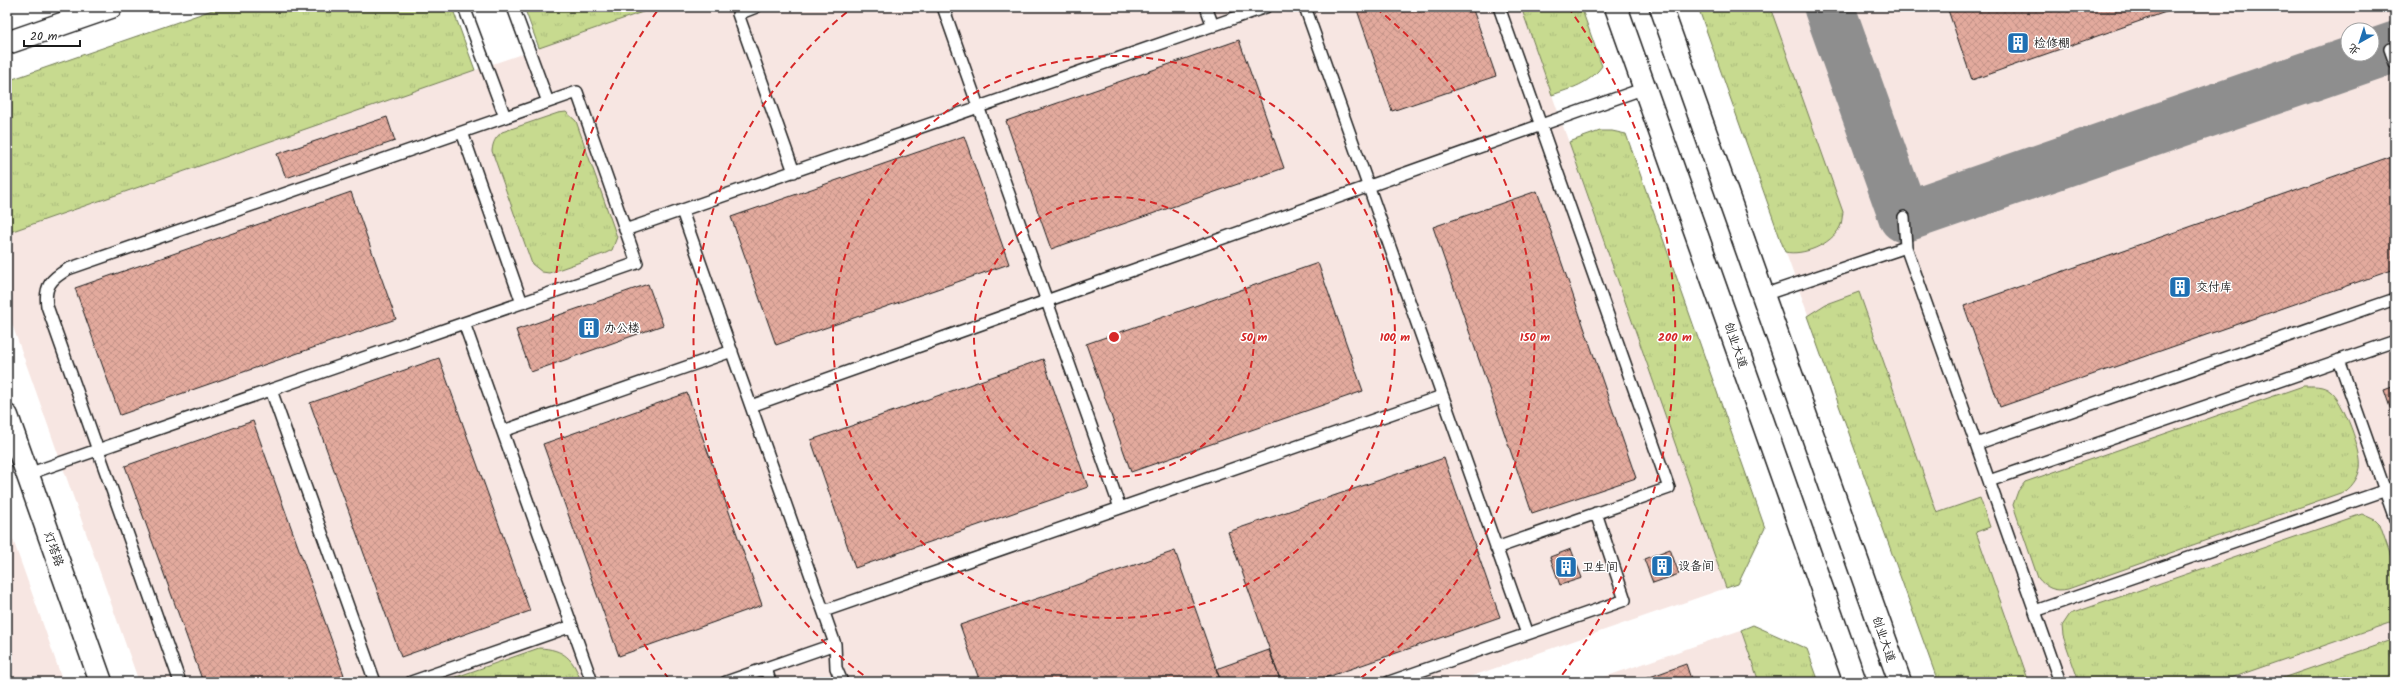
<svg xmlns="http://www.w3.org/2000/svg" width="2402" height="689" viewBox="0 0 2402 689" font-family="Kalam,'LXGW WenKai TC',sans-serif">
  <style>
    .built { fill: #f7e6e2; fill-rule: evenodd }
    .grass { fill: url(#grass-tufts); stroke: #727b56 }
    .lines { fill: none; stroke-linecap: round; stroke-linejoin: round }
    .taxiway { stroke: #8e8e8e; stroke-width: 51 }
    .building { fill: url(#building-cross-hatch); stroke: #1c1c1c }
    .service-casing { stroke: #1c1c1c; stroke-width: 14 }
    .secondary-casing { stroke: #1c1c1c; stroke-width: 25 }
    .service { stroke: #fff; stroke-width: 11 }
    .secondary { stroke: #fff; stroke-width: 22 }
    .ring { fill: none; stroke: #d62828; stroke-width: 2; stroke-dasharray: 7 5 }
    .labels { text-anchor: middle; stroke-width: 3; stroke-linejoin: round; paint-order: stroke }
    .poi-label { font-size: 12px; fill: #1c1c1c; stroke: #fff; text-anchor: start }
    .street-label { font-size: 12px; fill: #1c1c1c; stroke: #fff }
    .centre { fill: #d62828; stroke: #fff; stroke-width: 2 }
    .ring-label { font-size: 12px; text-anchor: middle; font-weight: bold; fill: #d62828; stroke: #fff; stroke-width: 3; stroke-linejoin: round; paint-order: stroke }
  </style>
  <defs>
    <pattern id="grass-tufts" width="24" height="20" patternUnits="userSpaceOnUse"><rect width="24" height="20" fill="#c7da8f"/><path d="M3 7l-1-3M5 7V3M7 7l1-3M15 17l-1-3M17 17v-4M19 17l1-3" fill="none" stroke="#aaba7b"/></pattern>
    <pattern id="building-cross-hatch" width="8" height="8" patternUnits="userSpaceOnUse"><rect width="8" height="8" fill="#e3aa9d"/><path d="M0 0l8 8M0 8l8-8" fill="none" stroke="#c29287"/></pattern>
  </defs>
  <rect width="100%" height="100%" fill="#fff"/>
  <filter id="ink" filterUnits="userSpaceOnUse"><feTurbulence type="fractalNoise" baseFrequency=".025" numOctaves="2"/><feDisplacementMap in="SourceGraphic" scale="8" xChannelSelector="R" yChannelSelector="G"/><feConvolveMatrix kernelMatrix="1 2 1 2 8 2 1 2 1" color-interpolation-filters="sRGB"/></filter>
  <g filter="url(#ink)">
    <path class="built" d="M657,7H1521L1726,588L1455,682H139L7,310V233Z
      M1698,7H2395V682H1997L1871,491ZM2348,30H2372V54H2348Z
      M7,523L44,627L63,682H7Z
      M1741,630L1759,682H1590Z"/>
    <path class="grass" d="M221,7H452L475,70L7,233V81Z
      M524,7H657L539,48Z
      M1521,7H1581L1602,66C1589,84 1572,88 1552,95Z
      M1698,7H1770L1843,212C1842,217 1842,223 1840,227C1831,245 1803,256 1785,252Z
      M566,112L576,121L617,237L612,250L606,253L549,273L542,272L532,264L492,151C493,142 495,138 502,132L558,113Z
      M1600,131H1612L1626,134L1765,528L1738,584L1726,588L1569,142Z
      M1859,292L1937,513L1980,498L1990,527L1976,532L2029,682H1938L1807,316L1826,304Z
      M2303,386C2313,386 2323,385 2330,391C2343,400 2363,453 2360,468C2358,478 2353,485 2346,491L2068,589C2055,592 2046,588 2038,578L2013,505L2018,491L2025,482Z
      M2362,514L2375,520L2380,525L2395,568V621L2219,682H2079L2063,636L2062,626L2070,614Z
      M1753,625L1807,649L1819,682H1759L1741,630Z
      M2395,639V682H2271Z
      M539,648C564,649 574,659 581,682H442Z"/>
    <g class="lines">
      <path class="taxiway" d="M1829,7L1904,217L2395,47"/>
    </g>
    <path class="building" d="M1356,7H1472L1496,76L1392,111Z
      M1947,7H2180L1972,80Z
      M1239,40L1284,168L1051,249L1006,121Z
      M387,117L395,141L286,178L277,154Z
      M964,136L1009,264L776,345L731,217Z
      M2395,155V269L2000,407L1964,306Z
      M1537,191L1636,478L1532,513L1433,227Z
      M351,192L396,319L120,415L75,288Z
      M1318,263L1363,391L1131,472L1086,344Z
      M648,284L663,325L531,372L516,330Z
      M439,358L530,611L401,657L310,403Z
      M1043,359L1088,487L855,568L811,440Z
      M2395,386V422L2384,390Z
      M687,393L762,605L619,656L543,444Z
      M253,421L344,675L324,682H203L125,466Z
      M1444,458L1500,617L1313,682H1281L1228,532Z
      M1571,549L1582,578L1560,585L1550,557Z
      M1670,549L1679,574L1653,583L1644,559Z
      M1175,551L1221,682H980L960,625Z
      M1269,650L1281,682H1221L1216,669Z
      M1686,664L1692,682H1636Z"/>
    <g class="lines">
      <g class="service-casing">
        <path id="service" d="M464,7L505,117
          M513,7L548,102
          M756,7L738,14L794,172
          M943,7L1120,508
          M1206,7L1213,26
          M1305,7L1527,634
          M2390,49L2395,63
          M462,132L522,303
          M682,211L835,644L726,682
          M625,230L1266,7
          M1906,247L1976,444L2395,299
          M1763,295L1906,247L1904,217
          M464,323L592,682
          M2339,360L2395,519
          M271,390L375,682
          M751,406L1645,88
          M503,431L732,351
          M1976,444L2060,682
          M28,474C231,404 434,333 637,263L577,92L68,269C51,279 44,286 47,306L180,682
          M1989,481L2395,341
          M1496,548L1669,488L1499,7
          M824,611L1442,396
          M2035,611L2395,487
          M835,644L836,668L842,682
          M766,668L770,682
          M411,682L572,626
          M1389,682L1625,600L1596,513"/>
      </g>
      <g class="secondary-casing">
        <path id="secondary" d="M1616,7L1855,682
          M1661,7L1900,682
          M7,43L111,7
          M7,416L101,682"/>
      </g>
      <use href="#service" class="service"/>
      <use href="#secondary" class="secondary"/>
    </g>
  </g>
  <g class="ring">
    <circle cx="1114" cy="337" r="140"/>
    <circle cx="1114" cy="337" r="281"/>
    <path d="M873 682A421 421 0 0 1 852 8M1376 8A421 421 0 0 1 1355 682"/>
    <path d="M669 679A561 561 0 0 1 660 7M1568 7A561 561 0 0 1 1559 679"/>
  </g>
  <defs>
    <g id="building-square" transform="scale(1.15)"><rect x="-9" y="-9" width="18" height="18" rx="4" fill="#1f6fb2" stroke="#fff"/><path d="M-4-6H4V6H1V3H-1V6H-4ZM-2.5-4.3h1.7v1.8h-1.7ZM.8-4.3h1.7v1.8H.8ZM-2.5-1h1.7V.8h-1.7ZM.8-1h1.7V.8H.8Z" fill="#fff"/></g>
  </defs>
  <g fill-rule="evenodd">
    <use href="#building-square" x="2018" y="43"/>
    <use href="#building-square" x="2180" y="287"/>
    <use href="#building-square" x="589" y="328"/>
    <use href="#building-square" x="1662" y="566"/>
    <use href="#building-square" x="1566" y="567"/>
  </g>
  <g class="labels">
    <g class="poi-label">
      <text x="2034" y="47">检修棚</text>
      <text x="2196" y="291">交付库</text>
      <text x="604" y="332">办公楼</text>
      <text x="1678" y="570">设备间</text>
      <text x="1582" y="571">卫生间</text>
    </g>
    <g class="street-label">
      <text transform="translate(1736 345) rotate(71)" y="4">创业大道</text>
      <text transform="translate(54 549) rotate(71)" y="4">灯塔路</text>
      <text transform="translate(1884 639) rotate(71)" y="4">创业大道</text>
    </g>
  </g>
  <circle cx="1114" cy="337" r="6" class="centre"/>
  <g class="ring-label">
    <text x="1254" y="341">50 m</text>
    <text x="1395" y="341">100 m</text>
    <text x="1535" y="341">150 m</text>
    <text x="1675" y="341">200 m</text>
  </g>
  <rect width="2402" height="689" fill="none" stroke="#fff" stroke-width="24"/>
  <rect x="12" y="12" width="2378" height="665" fill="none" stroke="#1c1c1c" stroke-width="1.5" filter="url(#ink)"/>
  <g transform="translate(2360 42) rotate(219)"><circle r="19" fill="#ffffff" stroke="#a4a4a4"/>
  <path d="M0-3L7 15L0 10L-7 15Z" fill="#1f6fb2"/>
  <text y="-6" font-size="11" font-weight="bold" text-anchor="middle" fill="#1c1c1c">北</text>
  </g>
  <path d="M24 40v6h56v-6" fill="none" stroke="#1c1c1c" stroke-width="2"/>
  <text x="30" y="40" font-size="12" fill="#1c1c1c" stroke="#ffffff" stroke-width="3" paint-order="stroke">20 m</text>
</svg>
